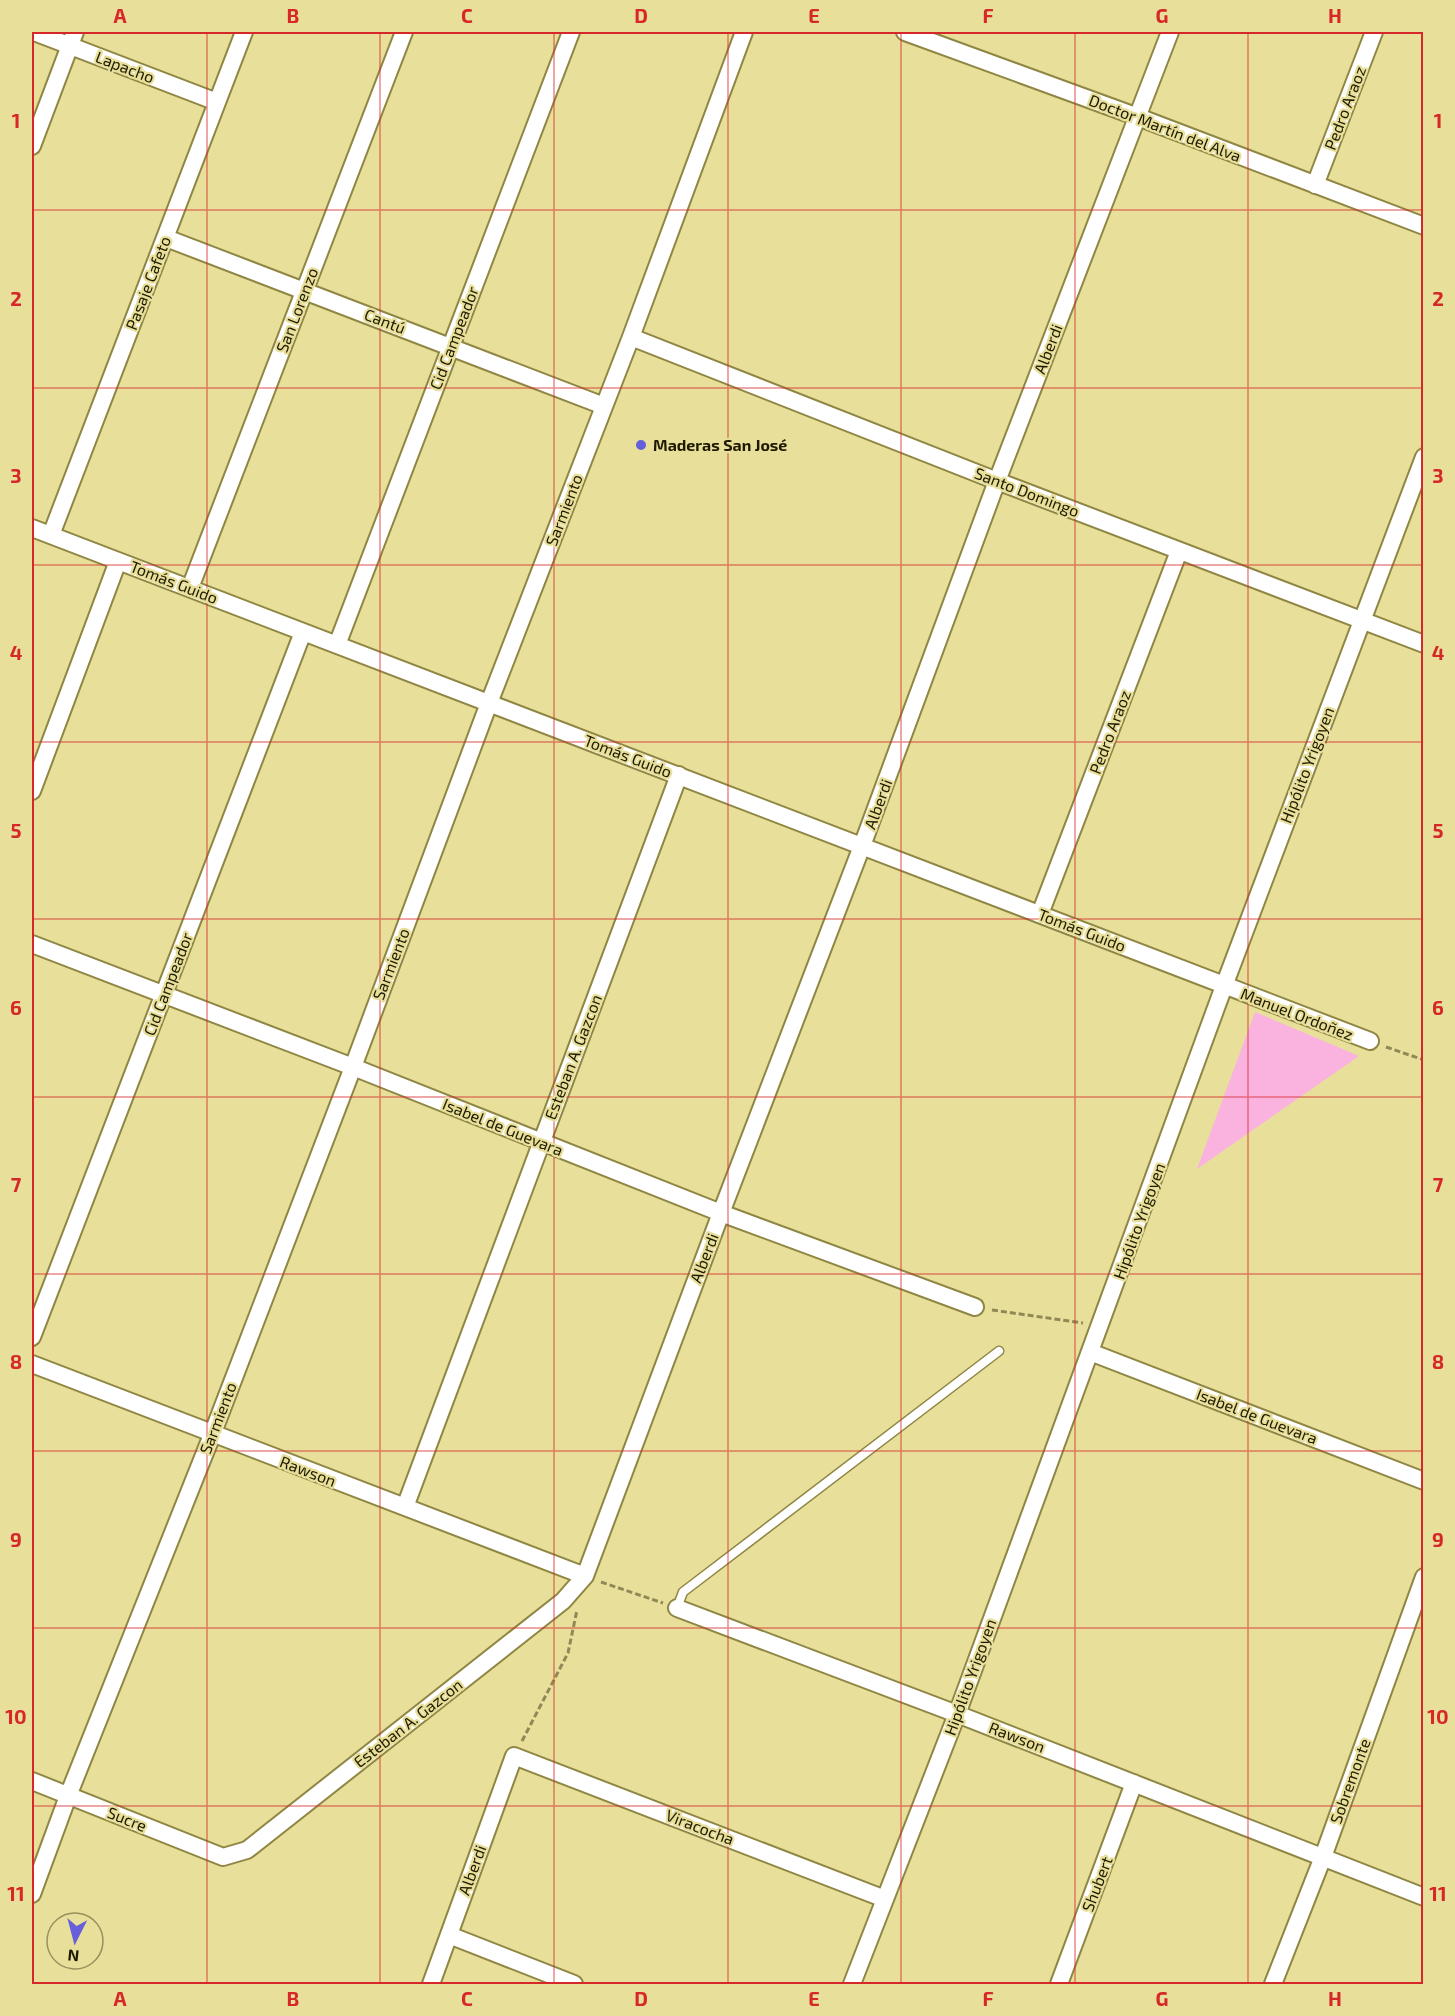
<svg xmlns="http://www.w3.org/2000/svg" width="1455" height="2016" viewBox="0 0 1455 2016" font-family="'Exo 2',sans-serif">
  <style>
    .green { fill: #fab3df }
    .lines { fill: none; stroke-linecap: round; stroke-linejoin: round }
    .lane-casing { stroke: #8f8643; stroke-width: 11 }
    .street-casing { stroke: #8f8643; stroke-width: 20 }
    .path { stroke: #908957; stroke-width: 3; stroke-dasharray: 6 3; stroke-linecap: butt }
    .lane { stroke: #fff; stroke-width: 8 }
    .street { stroke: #fff; stroke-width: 16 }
    .grid { fill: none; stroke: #d62828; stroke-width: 1.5; stroke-opacity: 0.55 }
    .poi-dot { fill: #675fd9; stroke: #e8df9a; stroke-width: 2 }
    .labels { text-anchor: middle; stroke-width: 4.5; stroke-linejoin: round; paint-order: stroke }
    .street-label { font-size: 16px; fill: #1e1a01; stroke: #e8df9a }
    .poi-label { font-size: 16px; font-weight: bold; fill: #1e1a01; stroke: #e8df9a; text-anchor: start }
    .neatline { fill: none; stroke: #d62828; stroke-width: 2 }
    .grid-label { font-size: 20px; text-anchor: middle; font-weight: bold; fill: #d62828 }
  </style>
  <rect width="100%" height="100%" fill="#e8df9a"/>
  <path class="green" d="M1255,1012L1359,1056L1197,1169Z"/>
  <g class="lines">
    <g class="lane-casing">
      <path id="lane" d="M677,1608L683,1592L999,1351"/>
    </g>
    <g class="street-casing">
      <path id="street" d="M34,32L217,102
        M905,32L1138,117L1424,226
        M32,146L75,32
        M1315,185L1374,32
        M166,238L604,406
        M631,337L997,481L1424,644
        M32,528L1370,1041
        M51,535L244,32
        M190,588L404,32
        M337,645L571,32
        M32,791L118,561
        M1040,914L1179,551
        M32,944L353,1067L721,1213L975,1307
        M32,1337L303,632
        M1090,1352L1424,1481
        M32,1364L585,1576
        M405,1507L679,775
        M677,1608L957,1714L1424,1897
        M32,1781L223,1857L247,1850L563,1601L585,1576L721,1213L862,846L997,481L1170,32
        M32,1894L68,1796L212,1435L353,1067L489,703L631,337L744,32
        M449,1935L574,1984
        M431,1984L514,1756L885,1899
        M852,1984L957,1714L1224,986L1424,457
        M1059,1984L1134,1783
        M1273,1984L1323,1857L1424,1577"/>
    </g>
    <path class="path" d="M1386,1047L1424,1060
      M992,1310L1083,1323
      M601,1582L663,1603
      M522,1741L568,1653L577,1610"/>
    <use href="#lane" class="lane"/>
    <use href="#street" class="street"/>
  </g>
  <path class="grid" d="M207,32V1984M380,32V1984M554,32V1984M728,32V1984M901,32V1984M1075,32V1984M1248,32V1984M32,210H1424M32,388H1424M32,565H1424M32,742H1424M32,919H1424M32,1097H1424M32,1274H1424M32,1451H1424M32,1628H1424M32,1806H1424"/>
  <circle class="poi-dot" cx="641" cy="445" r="6"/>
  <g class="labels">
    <g class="street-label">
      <text transform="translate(125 67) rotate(21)" y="6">Lapacho</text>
      <text transform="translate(1345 108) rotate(-69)" y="6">Pedro Araoz</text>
      <text transform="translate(1165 128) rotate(21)" y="6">Doctor Martín del Alva</text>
      <text transform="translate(148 283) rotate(-69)" y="6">Pasaje Cafeto</text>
      <text transform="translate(297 310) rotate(-69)" y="6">San Lorenzo</text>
      <text transform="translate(385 321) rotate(21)" y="6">Cantú</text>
      <text transform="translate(454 338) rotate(-69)" y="6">Cid Campeador</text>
      <text transform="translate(1048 349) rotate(-69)" y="6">Alberdi</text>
      <text transform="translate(1027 492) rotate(21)" y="6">Santo Domingo</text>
      <text transform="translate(564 510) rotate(-69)" y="6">Sarmiento</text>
      <text transform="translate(174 582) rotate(21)" y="6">Tomás Guido</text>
      <text transform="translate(1110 732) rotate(-69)" y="6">Pedro Araoz</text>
      <text transform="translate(628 756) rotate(21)" y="6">Tomás Guido</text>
      <text transform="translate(1307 765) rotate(-69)" y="6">Hipólito Yrigoyen</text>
      <text transform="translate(878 804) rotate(-70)" y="6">Alberdi</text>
      <text transform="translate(1082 930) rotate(21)" y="6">Tomás Guido</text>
      <text transform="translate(391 964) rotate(-69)" y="6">Sarmiento</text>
      <text transform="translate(168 984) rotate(-69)" y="6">Cid Campeador</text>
      <text transform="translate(1297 1014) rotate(21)" y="6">Manuel Ordoñez</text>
      <text transform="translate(573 1057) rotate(-69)" y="6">Esteban A. Gazcon</text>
      <text transform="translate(503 1127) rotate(22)" y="6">Isabel de Guevara</text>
      <text transform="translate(1139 1221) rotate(-70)" y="6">Hipólito Yrigoyen</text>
      <text transform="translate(704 1258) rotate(-69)" y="6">Alberdi</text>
      <text transform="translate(1257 1416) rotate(21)" y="6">Isabel de Guevara</text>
      <text transform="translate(218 1418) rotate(-69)" y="6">Sarmiento</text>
      <text transform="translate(308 1471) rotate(21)" y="6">Rawson</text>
      <text transform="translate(970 1677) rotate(-70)" y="6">Hipólito Yrigoyen</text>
      <text transform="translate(408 1723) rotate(-38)" y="6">Esteban A. Gazcon</text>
      <text transform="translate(1017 1737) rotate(21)" y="6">Rawson</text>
      <text transform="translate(1350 1781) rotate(-70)" y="6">Sobremonte</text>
      <text transform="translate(127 1819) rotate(22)" y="6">Sucre</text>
      <text transform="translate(700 1827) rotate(21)" y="6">Viracocha</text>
      <text transform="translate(472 1870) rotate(-70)" y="6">Alberdi</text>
      <text transform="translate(1097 1884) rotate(-69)" y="6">Shubert</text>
    </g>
    <g class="poi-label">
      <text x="653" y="451">Maderas San José</text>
    </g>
  </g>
  <rect width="1455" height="2016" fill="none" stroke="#e8df9a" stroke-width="66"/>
  <g transform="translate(75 1941) rotate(186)"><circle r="28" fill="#e8df9a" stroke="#97905d" stroke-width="1.5"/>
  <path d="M0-4.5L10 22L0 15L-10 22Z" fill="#675fd9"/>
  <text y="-9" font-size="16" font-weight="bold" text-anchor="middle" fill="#1e1a01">N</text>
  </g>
  <rect x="33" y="33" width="1389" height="1950" class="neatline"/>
  <g class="grid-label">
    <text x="120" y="23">A</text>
    <text x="293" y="23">B</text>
    <text x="467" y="23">C</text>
    <text x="641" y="23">D</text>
    <text x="814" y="23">E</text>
    <text x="988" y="23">F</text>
    <text x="1162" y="23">G</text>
    <text x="1335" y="23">H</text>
    <text x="16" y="128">1</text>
    <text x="1438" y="128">1</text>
    <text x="16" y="306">2</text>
    <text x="1438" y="306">2</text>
    <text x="16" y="483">3</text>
    <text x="1438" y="483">3</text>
    <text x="16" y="660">4</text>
    <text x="1438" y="660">4</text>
    <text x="16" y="838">5</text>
    <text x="1438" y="838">5</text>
    <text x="16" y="1015">6</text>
    <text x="1438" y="1015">6</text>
    <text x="16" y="1192">7</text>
    <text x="1438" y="1192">7</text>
    <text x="16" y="1369">8</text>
    <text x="1438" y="1369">8</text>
    <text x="16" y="1547">9</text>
    <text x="1438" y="1547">9</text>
    <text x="16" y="1724">10</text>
    <text x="1438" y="1724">10</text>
    <text x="16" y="1901">11</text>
    <text x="1438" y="1901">11</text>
    <text x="120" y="2006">A</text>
    <text x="293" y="2006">B</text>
    <text x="467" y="2006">C</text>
    <text x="641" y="2006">D</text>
    <text x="814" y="2006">E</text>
    <text x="988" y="2006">F</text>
    <text x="1162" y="2006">G</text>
    <text x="1335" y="2006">H</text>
  </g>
</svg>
